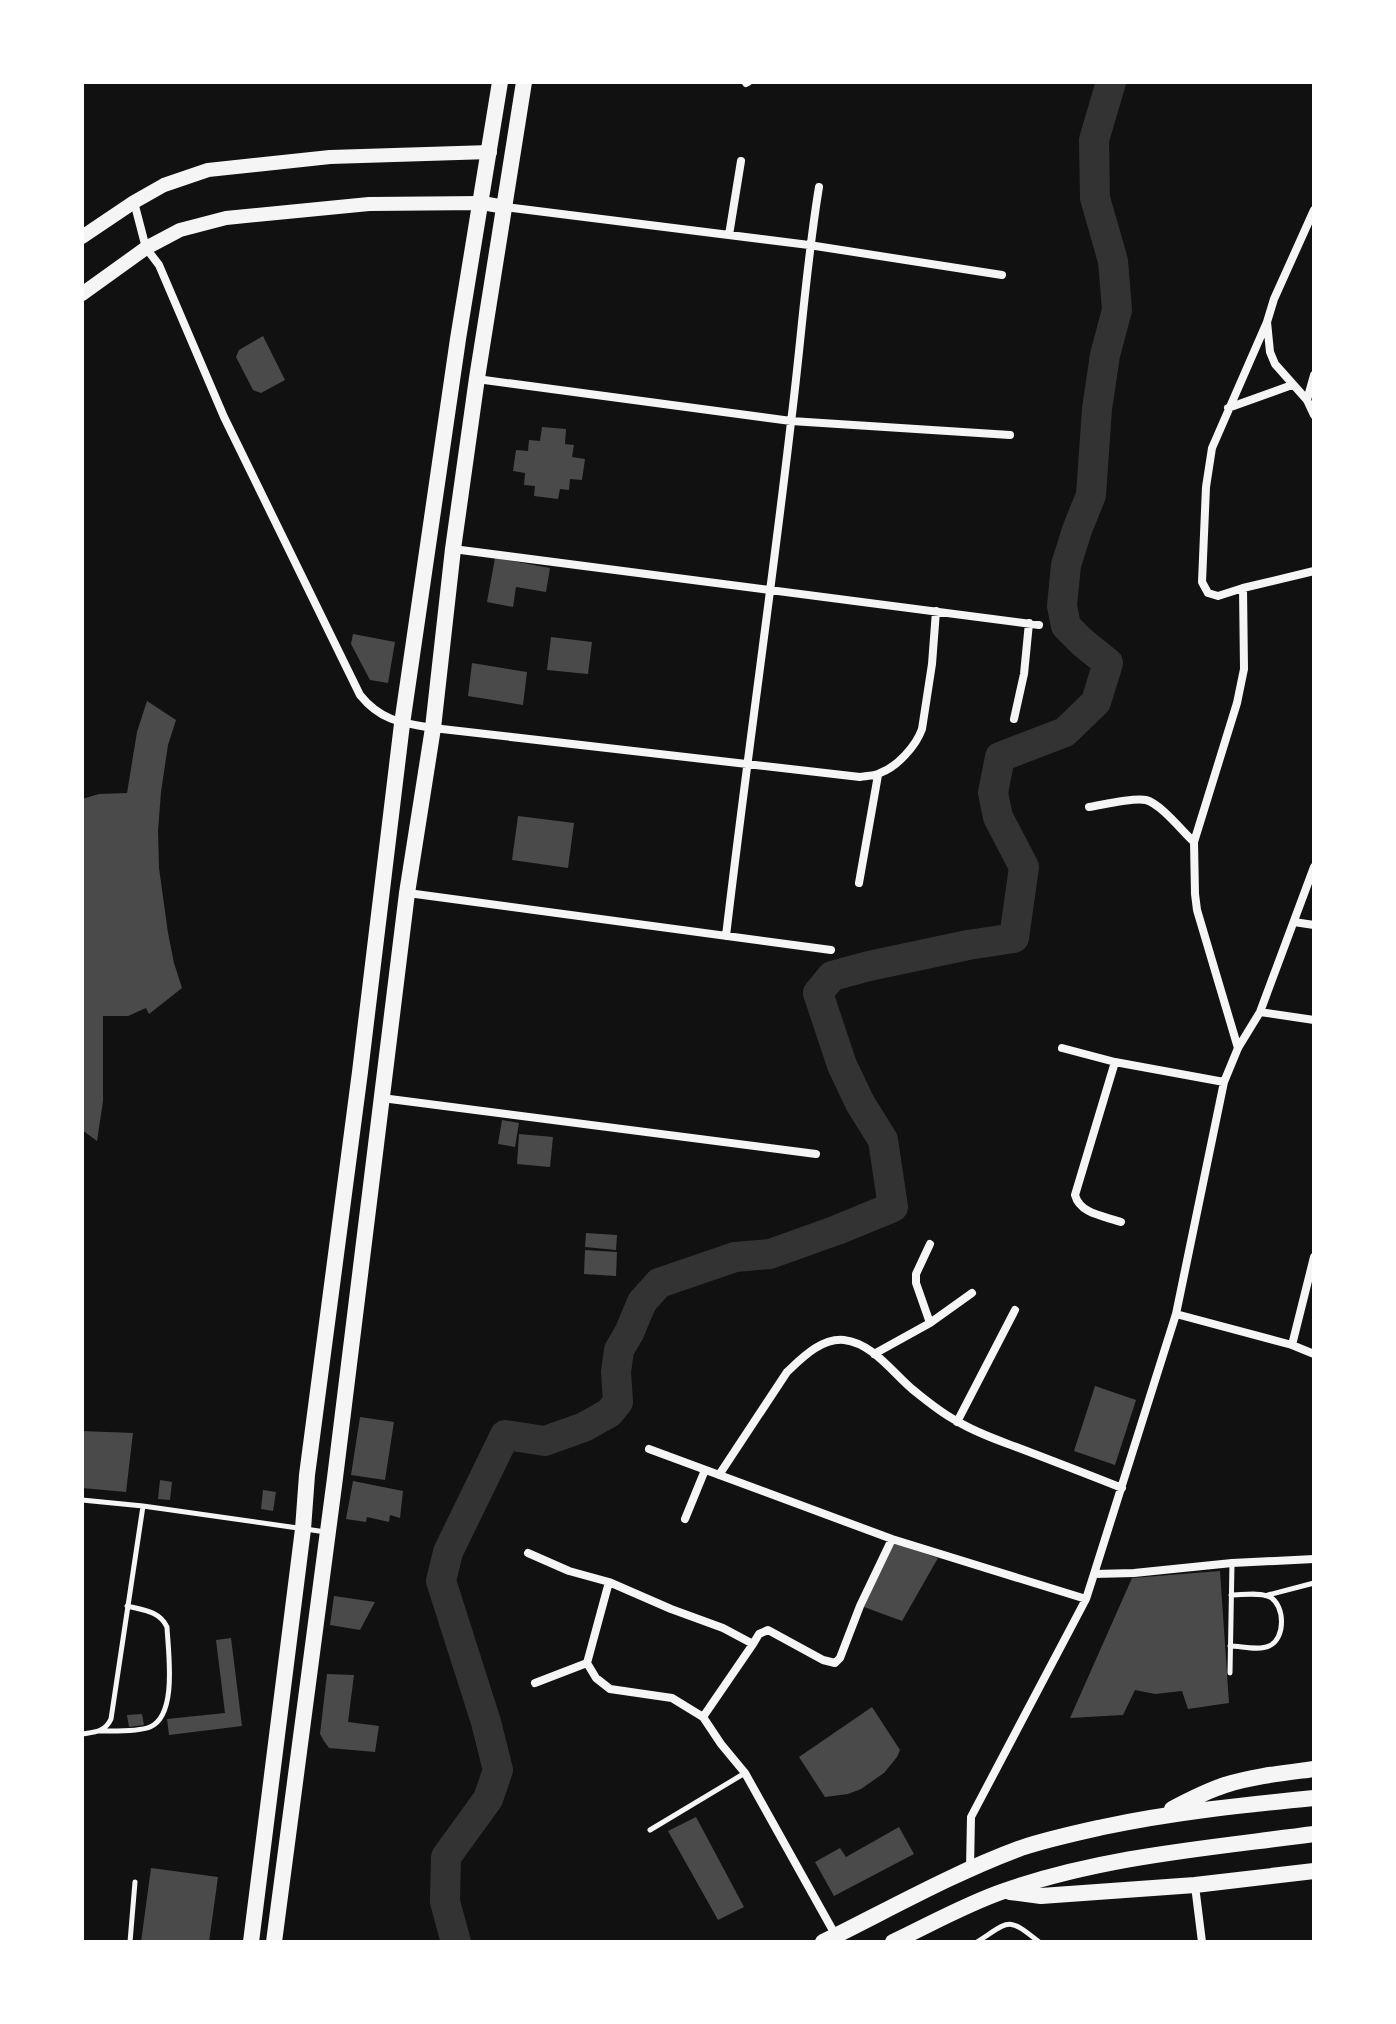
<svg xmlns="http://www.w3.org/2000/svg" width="1396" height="2024" viewBox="0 0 1396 2024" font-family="Raleway,sans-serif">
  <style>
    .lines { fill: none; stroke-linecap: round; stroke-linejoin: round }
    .river { stroke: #333; stroke-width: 30 }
    .building { fill: #4a4a4a }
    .service { stroke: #f5f5f5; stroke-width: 5 }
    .minor { stroke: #f5f5f5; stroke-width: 8 }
    .tertiary { stroke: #f5f5f5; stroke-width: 14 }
    .primary { stroke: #f5f5f5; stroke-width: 16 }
  </style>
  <rect width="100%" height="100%" fill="#111"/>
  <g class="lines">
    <path class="river" d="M456,1942L445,1902L446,1857L488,1799L498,1770L486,1722L441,1581L448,1552L505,1435L545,1441L584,1427L609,1413L618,1402L616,1372L619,1350L629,1333L642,1302L659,1283L735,1257L770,1254L837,1230L893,1207L883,1140L860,1103L842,1065L818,993L832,976L869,966L968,945L1014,938L1024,867L998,817L993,793L1000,757L1065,732L1096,702L1108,663L1082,642L1066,626L1062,606L1066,565L1077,530L1091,495L1097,409L1105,355L1117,310L1113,261L1095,198L1094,140L1111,82"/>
  </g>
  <path class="building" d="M263,336L285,380L261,393L253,390L236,357L239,350Z
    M542,427L566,429L565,444L574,445L572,457L585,459L582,480L570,479L569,490L560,489L558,499L534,496L535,486L524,485L525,473L513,471L516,450L528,451L529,440L540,441Z
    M495,558L550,568L546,592L516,587L513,607L487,602Z
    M353,634L395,642L388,683L370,680L351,644Z
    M551,637L592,642L588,674L547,670Z
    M472,663L527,672L523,705L468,696Z
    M147,701L176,720L168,745L161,792L158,831L159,868L168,933L174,963L182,988L149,1014L146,1008L128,1016H103V1101L97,1141L82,1130V799L99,794L127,793L137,732Z
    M518,816L574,823L568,868L512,860Z
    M502,1120L519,1123L515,1147L498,1144Z
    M519,1134L553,1137L550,1167L517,1164Z
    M586,1233L617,1235L616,1250L585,1247Z
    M585,1250L617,1252L616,1276L584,1274Z
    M1095,1386L1136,1400L1115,1465L1074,1451Z
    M360,1417L394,1422L385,1480L351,1475Z
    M82,1431L133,1433L126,1492L82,1488Z
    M160,1480L172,1482L170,1500L158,1499Z
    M353,1481L403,1491L400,1518L390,1515L389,1522L367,1517L366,1522L346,1519Z
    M263,1490L276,1492L273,1511L261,1509Z
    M894,1543L938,1558L902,1621L864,1607Z
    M1220,1571L1229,1703L1188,1709L1182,1691L1155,1694L1135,1690L1123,1715L1070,1718L1132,1578Z
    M334,1596L375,1602L360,1630L330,1625Z
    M231,1638L242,1726L169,1735L167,1719L225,1713L216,1640Z
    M327,1674L354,1675L348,1722L379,1726L375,1752L329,1748L324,1741L320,1734Z
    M872,1707L900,1750L897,1757L884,1773L861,1789L848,1794L825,1797L799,1757Z
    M142,1714L144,1725L129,1727L127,1715Z
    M696,1817L744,1907L718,1920L668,1831Z
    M899,1827L914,1854L834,1896L815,1862L840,1848L846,1857Z
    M151,1868L218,1877L209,1942H141Z"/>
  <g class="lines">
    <path class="service" d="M82,1500L143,1506L326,1532
      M1268,1595L1314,1583
      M1230,1646C1241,1646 1259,1651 1269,1646C1286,1639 1285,1605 1270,1597C1260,1592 1242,1595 1231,1595
      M1230,1673L1232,1563
      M100,1731C114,1731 138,1732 150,1727C178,1715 168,1651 167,1627C160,1611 143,1610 127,1606
      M82,1734C95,1732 105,1732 111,1719L143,1506
      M650,1830L745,1773
      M130,1942L135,1882
      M977,1942C1010,1921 1007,1916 1039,1942"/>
    <path class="minor" d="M746,83L748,82
      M134,202L146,248L159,265L224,417L360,695C381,721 402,723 433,728L860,777C866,776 874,776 880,773C897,767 916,746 922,729L932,664L936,611
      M505,207L809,245L1002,275
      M1314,210L1274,299L1267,322L1270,352L1275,364L1307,400L1314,415
      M729,235L741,161
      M477,379L791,421L1010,435
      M1307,400L1314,375
      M1228,408L1292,385
      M453,549L1039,625
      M1243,588L1218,596L1208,593L1202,582L1206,487L1212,448L1267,322
      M1014,719L1024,674L1029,623
      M1089,807C1102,805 1134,797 1146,800C1161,804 1182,831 1194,842
      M859,883L878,775
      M408,893L831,950
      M1294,922L1314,925
      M726,936C746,765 771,594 791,422C801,344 806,265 819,187
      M1260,1012L1314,1020
      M1062,1048L1115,1062
      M1238,1048L1197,910L1195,894L1194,842L1237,703L1244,669L1243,588L1314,571
      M382,1098L816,1154
      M1121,1222C1104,1216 1080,1214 1075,1195L1115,1062L1224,1082
      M1176,1314L1292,1345L1314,1354
      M930,1323L972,1293
      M1292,1345L1314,1257
      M874,1354L930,1323L916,1283V1274L930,1244
      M957,1422L1015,1310
      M649,1449L892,1539L1086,1599
      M719,1475L787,1372C802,1358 821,1338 844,1340C872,1343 892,1372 912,1389C926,1400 941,1413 957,1421C976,1433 998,1440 1019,1448C1053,1461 1087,1474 1122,1488
      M685,1519L705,1470
      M528,1553L569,1571L609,1582L671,1609L723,1628L753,1644L759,1634L768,1630L823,1660L835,1663L840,1658L860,1606L892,1539
      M1094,1574L1134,1573L1232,1563L1314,1559
      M587,1663L609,1582
      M535,1683L587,1663L596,1678L610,1689L672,1698L703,1717L721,1744L745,1773L836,1936
      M703,1717L753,1644
      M970,1868L971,1817L1086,1599L1094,1574L1176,1314L1224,1082L1238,1048L1260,1012L1314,867
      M1195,1886L1202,1942"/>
    <path class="tertiary" d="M82,237L134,202L164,185L208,170L330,157L490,152
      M82,294L146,248L180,230L226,218L369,204L482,203L505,207"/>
    <path class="primary" d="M1172,1809C1189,1800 1206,1791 1225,1785C1254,1776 1284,1773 1314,1769
      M1010,1892L1041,1896L1195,1885L1314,1871
      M251,1942L303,1529L307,1475L360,1072L402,724L458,339L500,82
      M274,1942L335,1478L407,893L433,728L453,549L477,378L524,82
      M823,1942C888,1910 953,1873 1021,1848C1048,1839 1076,1833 1103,1827C1174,1812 1242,1805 1314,1798
      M893,1942C929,1925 966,1904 1004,1891C1104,1856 1210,1848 1314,1834"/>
  </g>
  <rect width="1396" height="2024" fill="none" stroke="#ffffff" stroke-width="168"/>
</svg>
